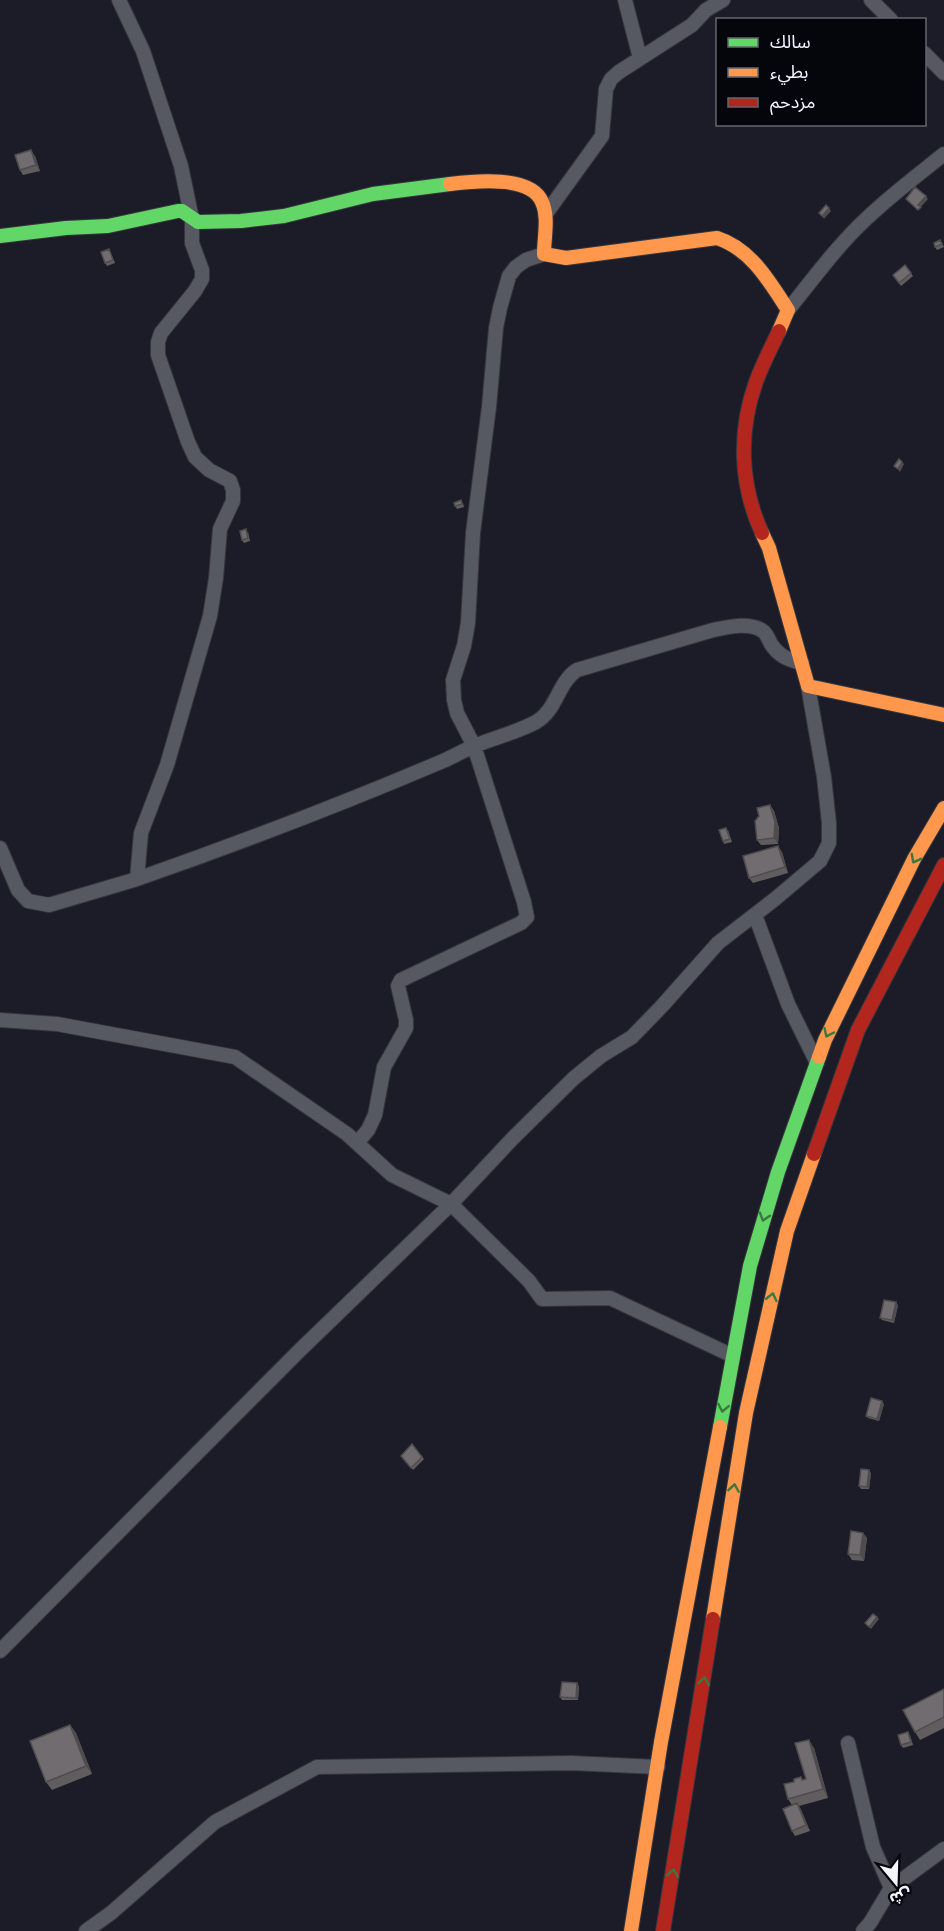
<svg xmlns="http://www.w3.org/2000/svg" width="944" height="1931" viewBox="0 0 944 1931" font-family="'Archivo Narrow','Noto Sans Arabic',sans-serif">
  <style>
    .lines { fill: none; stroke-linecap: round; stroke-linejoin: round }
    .street-casing { stroke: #35363e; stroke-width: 16 }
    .fast-casing { stroke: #35363e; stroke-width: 16 }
    .slow-casing { stroke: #35363e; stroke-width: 16 }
    .jam-casing { stroke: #35363e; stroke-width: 16 }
    .street { stroke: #575962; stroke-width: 14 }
    .fast { stroke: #63d668; stroke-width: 14 }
    .slow { stroke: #ff974d; stroke-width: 14 }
    .jam { stroke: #b3261e; stroke-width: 14 }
    .wall { fill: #615d5f }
    .shaded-wall { fill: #4f4c4e }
    .building { fill: #716c6f; stroke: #4f4c4e; stroke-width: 1.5 }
    .oneway { stroke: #39783f }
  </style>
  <rect width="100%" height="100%" fill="#1b1c27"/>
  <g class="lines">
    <g class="street-casing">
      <path id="street" d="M625,0L640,58
        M871,0L891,20
        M924,53L944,73
        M545,215L602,136L606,89L611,79L619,72L692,25L706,10L723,0
        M788,310C813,279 837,246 866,219C891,195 918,175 944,154
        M0,848L18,890L28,901L49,905L137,879L141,833L167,765L210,616L216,578L220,529L233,501V490L230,481L209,470L195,457L188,442L158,355V342L161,333L195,291L202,279V270L192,243V219L181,166L143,51L119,0
        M137,879C240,843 342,804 443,761C453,757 462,751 472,747C492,738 516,733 536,722C557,710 558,682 577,670L713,630C727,627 752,621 764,632C767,635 769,640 771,644C779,656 788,660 802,663
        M755,915L788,1004L817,1063
        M0,1020L57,1024L235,1057L347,1134L392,1175L451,1204L529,1281L542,1299L610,1298L733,1356
        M357,1143L368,1130L375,1115L384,1067L406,1028V1020L398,986L401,980L521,923L527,917L524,902L474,746L457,713L454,700L453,680L464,646L468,623L473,533L489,407L496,328L500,308L509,276L516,267L526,260L544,254
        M0,1651L299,1351L451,1204L514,1137L574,1078L601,1056L632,1037L662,1006L718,943L775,899L820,861L829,843V823L824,777L808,686
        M848,1743L873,1847L891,1888L870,1923L863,1931
        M891,1888L944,1849
        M86,1931L111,1913L215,1822L317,1767L571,1763L658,1767"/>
    </g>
    <g class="fast-casing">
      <path id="fast" d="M0,236L66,228L108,226L178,211H182L198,222L241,221L284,216L373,194L450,184
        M720,1427L750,1266L778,1172L819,1057"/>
    </g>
    <g class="slow-casing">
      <path id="slow" d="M450,184C474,181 531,175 542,202C549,217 544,238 544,254L566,258L717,238C751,249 769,281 788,310L779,331
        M762,533L769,548L808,686L944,715
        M819,1057L825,1040L914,859L944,808
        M713,1619L746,1413L787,1231L814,1154
        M631,1931L661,1742L720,1427"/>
    </g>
    <g class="jam-casing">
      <path id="jam" d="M762,533C740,485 738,432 756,382C762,365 771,348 779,331
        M814,1154L858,1030L944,865
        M663,1931L713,1619"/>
    </g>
    <use href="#street" class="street"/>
    <use href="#fast" class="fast"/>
    <use href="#slow" class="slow"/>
    <use href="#jam" class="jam"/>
  </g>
  <path class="wall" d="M35,156L40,171L23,175L20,170Z
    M940,240L944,247L937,250L935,247Z
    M109,249L115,263L107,266L105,263Z
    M905,265L913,276L901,286L893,275Z
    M463,503L464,507L457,509L455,506Z
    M248,532L250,541L244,543L242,540Z
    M770,805L774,811L779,828L778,844L761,845L757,840Z
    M728,830L732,842L724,844L723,841Z
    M782,852L788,873L753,883L749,878Z
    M898,1305L894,1323L882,1320L880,1318Z
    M884,1404L879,1421L868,1418L866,1416Z
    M412,1444L424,1459L413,1470L401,1456Z
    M871,1473L869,1489H861L859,1486Z
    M863,1533L867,1538L864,1561L852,1560L848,1554Z
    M579,1686L578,1700H562L560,1697Z
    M944,1689V1728L920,1740L915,1732Z
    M70,1725L76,1733L92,1774L52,1790L46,1782Z
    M910,1735L913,1745L903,1748L901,1745Z
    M814,1748L828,1798L799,1806L810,1831L795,1836L792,1831V1805L788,1799L801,1777L803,1780L806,1779Z"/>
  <path class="shaded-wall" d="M31,150L35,156L40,171L36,165Z
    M926,196L928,199L920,208L918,205Z
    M829,208L831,211L824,219L822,216Z
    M902,462L904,464L900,472L898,469Z
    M770,805L774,811L779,828L778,844L774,838Z
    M778,846L782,852L788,873L785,867Z
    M896,1302L898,1305L894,1323L892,1320Z
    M882,1401L884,1404L879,1421L877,1419Z
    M869,1470L871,1473L869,1489L867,1487Z
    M863,1533L867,1538L864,1561L860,1555Z
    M877,1617L879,1619L871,1629L869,1627Z
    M577,1683L579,1686L578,1700L576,1698Z
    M70,1725L76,1733L92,1774L86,1766Z
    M809,1740L814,1748L828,1798L823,1789Z
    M797,1803L801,1809L810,1831L806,1825Z"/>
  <path class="building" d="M31,150L36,165L20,170L15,155Z
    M915,187L926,196L918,205L921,207L918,210L906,199Z
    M826,205L829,208L822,216L819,213Z
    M940,240L942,244L935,247L934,243Z
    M109,249L113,260L105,263L101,252Z
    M905,265L911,273L899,283L893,275Z
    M899,459L902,462L898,469L894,466Z
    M461,500L462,504L455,506L454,503Z
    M246,529L248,538L242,540L240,531Z
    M770,805L775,822L774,838L757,840L755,821L759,816L757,808Z
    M726,828L730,839L723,841L719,830Z
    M778,846L785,867L749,878L743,856Z
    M884,1300L896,1302L892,1320L880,1318Z
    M871,1398L882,1401L877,1419L866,1416Z
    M412,1444L422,1457L411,1468L401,1456Z
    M861,1469L869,1470L867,1487L859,1486Z
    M851,1531L863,1533L860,1555L848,1554Z
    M873,1614L877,1617L869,1627L865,1623Z
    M562,1682L577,1683L576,1698L560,1697Z
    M944,1689V1717L915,1732L903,1710Z
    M70,1725L86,1766L46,1782L30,1741Z
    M908,1732L911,1742L901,1745L898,1735Z
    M809,1740L823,1789L788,1799L784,1784L794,1782V1779L801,1777L802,1780L806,1779L795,1743Z
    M797,1803L806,1825L792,1831L783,1809Z"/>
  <defs><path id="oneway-chevron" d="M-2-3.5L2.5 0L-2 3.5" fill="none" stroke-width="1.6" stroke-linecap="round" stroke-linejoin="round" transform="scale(1.5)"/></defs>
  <g class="oneway">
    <use href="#oneway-chevron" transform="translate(915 859) rotate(118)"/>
    <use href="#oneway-chevron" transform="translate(828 1033) rotate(115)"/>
    <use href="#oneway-chevron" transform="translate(764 1217) rotate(107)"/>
    <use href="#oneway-chevron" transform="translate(772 1297) rotate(-77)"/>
    <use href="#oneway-chevron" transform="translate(723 1408) rotate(101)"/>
    <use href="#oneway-chevron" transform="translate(734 1488) rotate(-81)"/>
    <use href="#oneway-chevron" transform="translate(704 1681) rotate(-81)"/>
    <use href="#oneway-chevron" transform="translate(673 1873) rotate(-81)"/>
  </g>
  <rect x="716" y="18" width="210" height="108" fill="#05050c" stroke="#64656d" stroke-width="1.5"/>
  <rect x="728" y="38" width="30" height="9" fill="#63d668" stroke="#64656d" stroke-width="1.5"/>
  <text x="770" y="48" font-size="18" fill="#f2f4ff">سالك</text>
  <rect x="728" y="68" width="30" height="9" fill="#ff974d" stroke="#64656d" stroke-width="1.5"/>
  <text x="770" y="78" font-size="18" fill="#f2f4ff">بطيء</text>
  <rect x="728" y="98" width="30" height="9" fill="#b3261e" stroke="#64656d" stroke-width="1.5"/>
  <text x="770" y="108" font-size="18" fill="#f2f4ff">مزدحم</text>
  <g transform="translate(896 1883) rotate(161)" stroke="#05050c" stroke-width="4.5" paint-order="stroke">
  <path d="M0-4.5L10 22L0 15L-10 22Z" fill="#f2f4ff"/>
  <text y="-9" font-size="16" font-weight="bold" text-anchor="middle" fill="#f2f4ff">ش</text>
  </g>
</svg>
